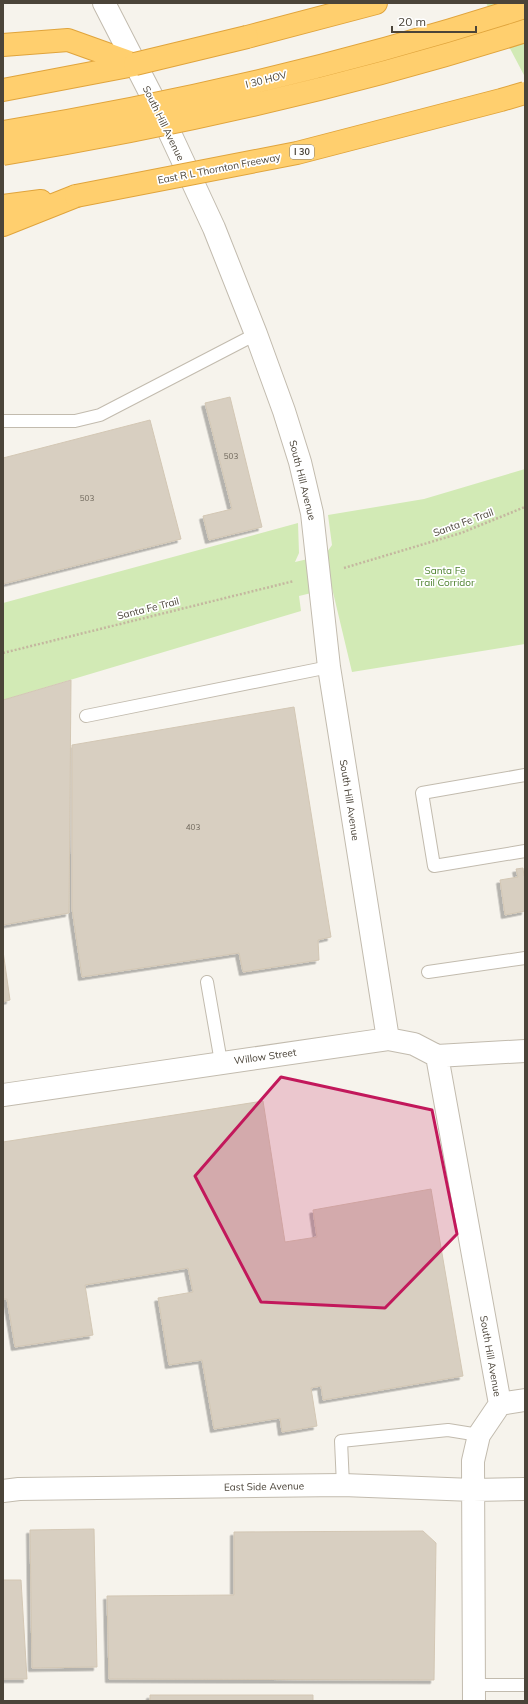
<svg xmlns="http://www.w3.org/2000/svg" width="528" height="1704" viewBox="0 0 528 1704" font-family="Mulish,sans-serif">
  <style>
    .green { fill: #d2eab5 }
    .building { fill: #d8cfc1; stroke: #d3c7b4; filter: url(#shadow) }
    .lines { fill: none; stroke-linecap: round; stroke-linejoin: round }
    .service-casing { stroke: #c2bbae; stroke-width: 14 }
    .minor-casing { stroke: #c2bbae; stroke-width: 24 }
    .motorway-casing { stroke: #e0a43c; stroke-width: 24 }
    .path { stroke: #c4b79f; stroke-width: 2.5; stroke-dasharray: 2 2; stroke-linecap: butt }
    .service { stroke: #fff; stroke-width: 12 }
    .minor { stroke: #fff; stroke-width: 22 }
    .motorway { stroke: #ffcf6e; stroke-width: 22 }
    .motorway-bridge-casing { stroke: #e0a43c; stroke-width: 24; stroke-linecap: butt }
    .motorway-bridge { stroke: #ffcf6e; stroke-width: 22 }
    .marked { fill: #c2185b; fill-opacity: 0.2; stroke: #c2185b; stroke-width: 3; stroke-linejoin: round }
    .labels { text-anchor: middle; stroke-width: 3.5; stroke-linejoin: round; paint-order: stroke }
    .number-label { font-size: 8px; fill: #6e675b }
    .shield { fill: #fff; stroke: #817c74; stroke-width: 1 }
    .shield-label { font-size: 9px; font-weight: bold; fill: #4b4439 }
    .street-label { font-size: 10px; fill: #4b4439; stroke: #fff }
    .park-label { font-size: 10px; fill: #4a7f2a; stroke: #fff }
  </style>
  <defs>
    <filter id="shadow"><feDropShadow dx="-3.5" dy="3.5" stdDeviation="0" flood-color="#0004"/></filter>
  </defs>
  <rect width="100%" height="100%" fill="#f6f3ec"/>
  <path class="green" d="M486,3H525V77Z
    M525,469V644L352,672L332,588L299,596L301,611L3,700V603L298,523L299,553L295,562L325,555L332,545L328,515L424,499Z"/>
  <path class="building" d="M230,397L262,527L209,540L203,516L232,509L205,403Z
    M150,420L181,539L3,584V458Z
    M71,680L69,913L3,925V700Z
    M294,707L331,937L318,940L319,960L243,972L239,953L82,977L72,909V745Z
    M523,868L524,876H525V911L505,915L500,880L518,877L516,869Z
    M3,951L10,1000L3,1002Z
    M263,1101L285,1242L317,1237L313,1210L431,1189L463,1376L323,1400L321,1386L311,1388L317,1426L282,1432L280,1418L214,1429L202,1360L169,1365L158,1298L193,1292L188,1268L85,1285L93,1335L15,1347L7,1299H3V1142Z
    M94,1529L97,1667L32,1668L30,1530Z
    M423,1531L436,1543L434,1680L109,1679L107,1596L234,1595V1532Z
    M3,1580H21L27,1679H3Z
    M150,1695H313V1701H150Z"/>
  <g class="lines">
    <g class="service-casing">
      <path id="service" d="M3,421H75L100,415L256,334
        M86,716L329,667
        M525,775L422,793L434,866L525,851
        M428,972L525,958
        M207,982L221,1062
        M343,1485L341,1441L448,1430L479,1435
        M474,1685H525"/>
    </g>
    <g class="minor-casing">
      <path id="minor" d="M104,3L161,114L214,228L256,334L284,411L300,462L312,513L329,667L388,1039
        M437,1056L500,1404L479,1435L473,1461L474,1701
        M3,1095L388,1039L414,1044L437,1056L525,1051
        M500,1404L525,1400
        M3,1491L19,1489L343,1485L473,1490L525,1489"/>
    </g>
    <g class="motorway-casing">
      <path id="motorway" d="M247,37L376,3
        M3,45L68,40L135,64
        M3,90L134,65
        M3,206L41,201
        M3,225L76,196"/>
    </g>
    <path class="path" d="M344,568L461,533L525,507
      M3,653L294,581"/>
    <use href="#service" class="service"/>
    <use href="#minor" class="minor"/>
    <use href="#motorway" class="motorway"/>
    <g class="motorway-bridge-casing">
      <path id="motorway-bridge" d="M135,64L247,37
        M3,132C180,103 355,62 525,7
        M3,154C179,125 355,85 525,31
        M76,196L297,153L501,100L525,93"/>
    </g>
    <use href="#motorway-bridge" class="motorway-bridge"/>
  </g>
  <path class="marked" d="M281,1077L432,1110L457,1234L385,1308L261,1302L195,1176Z"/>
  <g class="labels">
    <g class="number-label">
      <text x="231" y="459">503</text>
      <text x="87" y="501">503</text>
      <text x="193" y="830">403</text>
    </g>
    <rect class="shield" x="290" y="145" width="24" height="14" rx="3"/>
    <g class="shield-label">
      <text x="302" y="155">I 30</text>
    </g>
    <g class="street-label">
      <text transform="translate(266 79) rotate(-14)" y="4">I 30 HOV</text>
      <text transform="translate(164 123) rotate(64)" y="4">South Hill Avenue</text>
      <text transform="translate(219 168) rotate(-11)" y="4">East R L Thornton Freeway</text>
      <text transform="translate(303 480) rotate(76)" y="4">South Hill Avenue</text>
      <text transform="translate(463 522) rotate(-20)" y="4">Santa Fe Trail</text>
      <text transform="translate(148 608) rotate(-14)" y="4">Santa Fe Trail</text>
      <text transform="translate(350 800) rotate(81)" y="4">South Hill Avenue</text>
      <text transform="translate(265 1056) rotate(-8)" y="4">Willow Street</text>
      <text transform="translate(491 1356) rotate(80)" y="4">South Hill Avenue</text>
      <text transform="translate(264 1486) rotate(-1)" y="4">East Side Avenue</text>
    </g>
    <g class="park-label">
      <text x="445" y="574">Santa Fe<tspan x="445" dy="12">Trail Corridor</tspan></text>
    </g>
  </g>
  <rect width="528" height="1704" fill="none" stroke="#4b4439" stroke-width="8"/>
  <path d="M392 26v6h84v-6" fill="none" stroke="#4b4439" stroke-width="2"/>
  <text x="398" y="26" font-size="12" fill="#4b4439" stroke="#ffffff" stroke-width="3" paint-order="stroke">20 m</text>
</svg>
